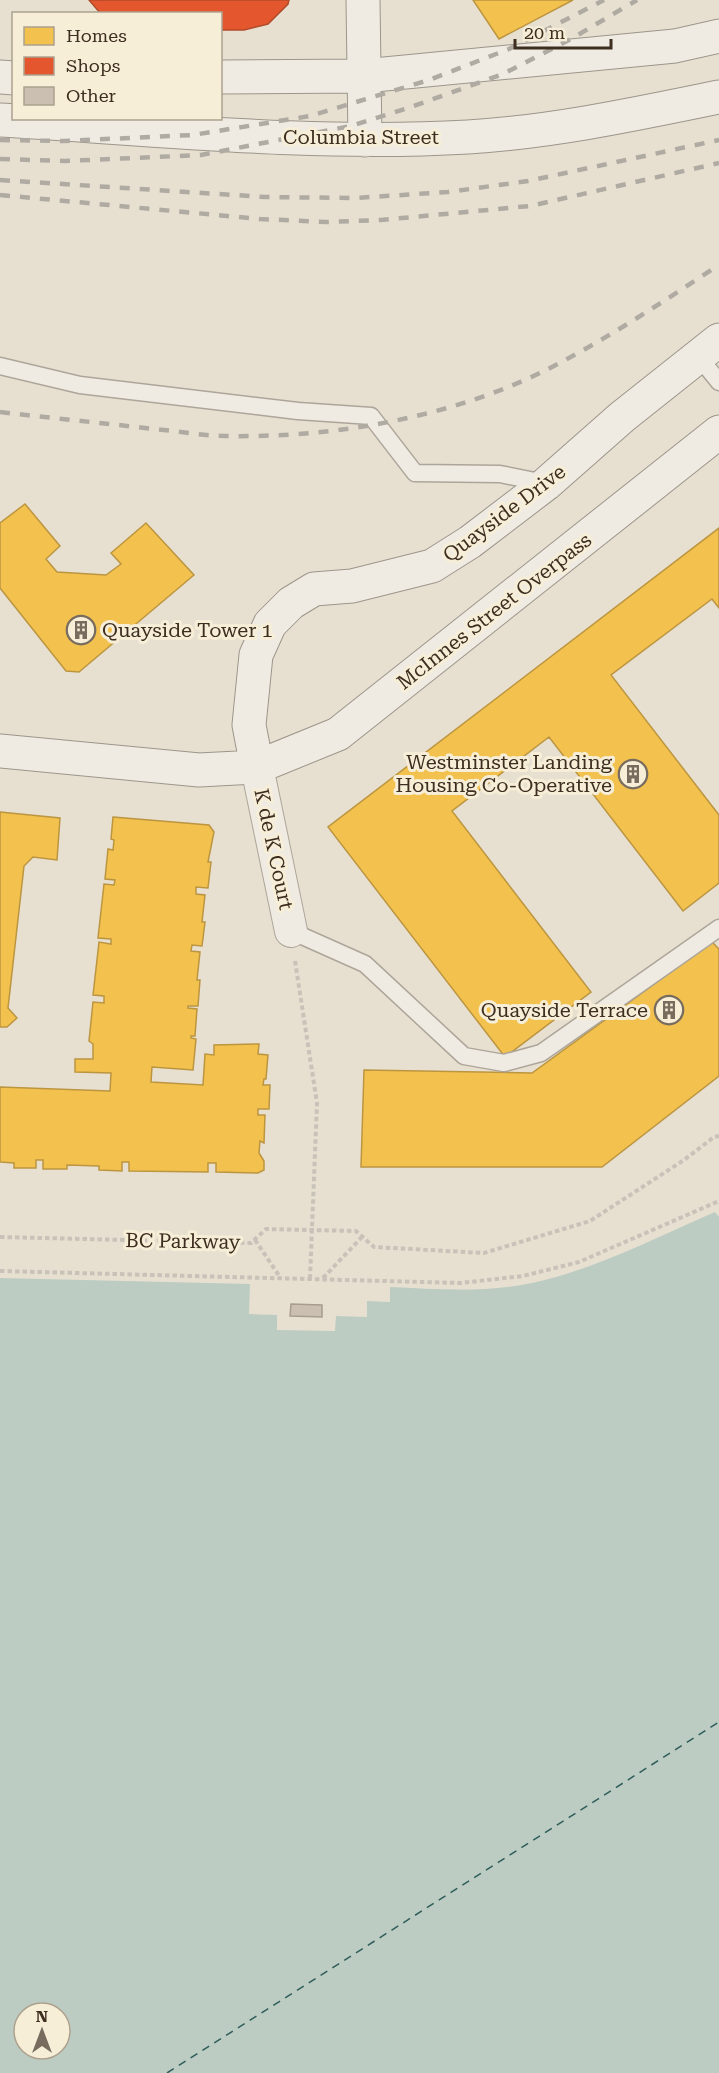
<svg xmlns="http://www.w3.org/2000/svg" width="719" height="2073" viewBox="0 0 719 2073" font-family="'Roboto Serif',serif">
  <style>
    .water { fill: #bcccc2; fill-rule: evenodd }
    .homes { fill: #f2c14e; stroke: #bc9540; stroke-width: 1.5 }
    .shops { fill: #e4572e; stroke: #b24b2a; stroke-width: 1.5 }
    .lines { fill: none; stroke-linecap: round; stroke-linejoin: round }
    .ferry { stroke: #2f5d5a; stroke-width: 1.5; stroke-dasharray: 8 6; stroke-linecap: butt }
    .building { fill: #cbbfb2; stroke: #a89c90; stroke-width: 1.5 }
    .lane-casing { stroke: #ada599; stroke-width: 19 }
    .street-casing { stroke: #ada599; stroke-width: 34 }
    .secondary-casing { stroke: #9c958a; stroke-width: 35 }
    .path { stroke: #c8c2b9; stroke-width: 4; stroke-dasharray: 4.5 3; stroke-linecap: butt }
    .lane { stroke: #efebe3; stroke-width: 16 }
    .street { stroke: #efebe3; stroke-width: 32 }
    .secondary { stroke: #efebe3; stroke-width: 33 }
    .rail { stroke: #afaaa2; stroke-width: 4.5; stroke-dasharray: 10 10; stroke-linecap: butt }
    .labels { text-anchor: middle; stroke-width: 6; stroke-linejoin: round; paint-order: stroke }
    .street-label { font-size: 20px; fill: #3d2e20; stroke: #f7eed8 }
    .poi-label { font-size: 20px; fill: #3d2e20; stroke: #f7eed8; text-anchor: end }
  </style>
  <rect width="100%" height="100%" fill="#e7e0d1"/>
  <path class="water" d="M715,1212L719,1217V2073H0V1278L250,1284L249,1314L277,1315V1330L335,1331L336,1316L367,1317V1301L390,1302V1287C437,1289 485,1293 532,1283C596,1269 655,1238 715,1212ZM24,2013H60V2049H24Z"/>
  <path class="homes" d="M473,0H573L499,39Z
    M25,504L60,546L46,559L57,572L106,575L121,564L111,553L146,523L194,575L79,672L66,671L0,588V523Z
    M719,528V608L712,599L611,675L719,815V883L683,911L549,737L452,811L591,992L505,1057L328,827Z
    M0,812L60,818L57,860L33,857L24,866L8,1008L17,1018L7,1027H0Z
    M113,817L209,825L214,832L208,862H211L208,888L196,887V894L205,895L202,922H205L202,946L192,945L191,951L200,952L197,980H200L198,1006H188V1008L197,1009L195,1036H191V1038L196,1039L193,1070L152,1067L151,1082L203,1085L205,1054L214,1055V1045L259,1044L258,1054L268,1055L266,1079H264L263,1085H270L269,1109H258V1115H265L264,1143L260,1141L259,1153L264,1161V1170L258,1173L216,1172V1163H208V1172L129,1171V1162H122V1171L99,1170V1166L67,1165V1169H43V1160H36V1168H14V1163L0,1162V1087L110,1091L111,1073L75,1072V1059H93V1044L89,1041L93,1002L104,1003V996L93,995L99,942L111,944V939L98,938L104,884L114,885L115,880L105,879L108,849L113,850L114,840L111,839Z
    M712,942L719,949V1076L602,1167H361L364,1070L532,1073Z"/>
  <path class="shops" d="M89,0H289L288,4L268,24L244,30H220V14H101Z"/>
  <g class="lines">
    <path class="ferry" d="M167,2073L719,1722"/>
  </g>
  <path class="building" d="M291,1304L322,1305V1317L290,1316Z"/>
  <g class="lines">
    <g class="lane-casing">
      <path id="lane" d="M698,356L719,382
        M0,366L80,385L298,411L371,416L415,473L500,474L545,483
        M291,931L365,964L464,1056L504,1063L541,1053L719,928"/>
    </g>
    <g class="street-casing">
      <path id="street" d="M257,767L291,931"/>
    </g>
    <g class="secondary-casing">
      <path id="secondary" d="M363,0L365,140
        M0,77L14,78
        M220,77L364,76L675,46L719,36
        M0,120C156,129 312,146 468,137C552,132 636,114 719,97
        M0,751L199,770L257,767L338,734L719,432
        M257,767L249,725L256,655L270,624L291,603L314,589L352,586L432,566L470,542L546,484L622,417L719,340"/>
    </g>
    <path class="path" d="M295,961L317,1103L310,1279
      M0,1237L251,1243L266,1229L356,1231L374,1247L484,1253L590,1221L684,1160L714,1137L719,1136
      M255,1240L280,1277
      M0,1271L461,1283L523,1276L579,1262L719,1201
      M323,1278L362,1237"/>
    <use href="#lane" class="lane"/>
    <use href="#street" class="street"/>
    <use href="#secondary" class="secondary"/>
    <path class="rail" d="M0,140L64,141L193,135L310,116L429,80L509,49L604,0
      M0,159L65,161L201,155L351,126L411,107L503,74L571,39L637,0
      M0,180L265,197L355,198L448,192L528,181L719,140
      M0,195L260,219L326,222L381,220L530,206L719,163
      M0,412C51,418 102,423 154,429C178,431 202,436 226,436C335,438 455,417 552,367C610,337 664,301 719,265"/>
  </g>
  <defs>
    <g id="building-ring" transform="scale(1.5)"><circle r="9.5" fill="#f7eed8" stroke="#786c5e" stroke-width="1.5"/><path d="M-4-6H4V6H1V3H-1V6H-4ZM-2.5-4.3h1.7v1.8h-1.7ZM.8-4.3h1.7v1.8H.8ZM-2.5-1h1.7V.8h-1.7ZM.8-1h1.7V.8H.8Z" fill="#786c5e"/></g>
  </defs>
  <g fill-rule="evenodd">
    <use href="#building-ring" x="81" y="630"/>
    <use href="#building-ring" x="633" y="774"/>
    <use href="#building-ring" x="669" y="1010"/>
  </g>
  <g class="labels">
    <g class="street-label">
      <text x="361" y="144">Columbia Street</text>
      <text transform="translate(504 513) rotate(-37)" y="7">Quayside Drive</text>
      <text transform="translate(494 611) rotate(-38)" y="7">McInnes Street Overpass</text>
      <text transform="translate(274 849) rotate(78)" y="7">K de K Court</text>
      <text transform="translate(183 1241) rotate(1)" y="7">BC Parkway</text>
    </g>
    <g class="poi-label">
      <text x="102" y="637" text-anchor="start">Quayside Tower 1</text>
      <text x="612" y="769">Westminster Landing<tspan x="612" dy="23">Housing Co-Operative</tspan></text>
      <text x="648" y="1017">Quayside Terrace</text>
    </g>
  </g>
  <rect x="12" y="12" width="210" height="108" fill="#f7eed8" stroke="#ada18e" stroke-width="1.5"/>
  <rect x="24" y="27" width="30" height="18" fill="#f2c14e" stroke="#ada18e" stroke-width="1.5"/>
  <text x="66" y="42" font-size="18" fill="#3d2e20">Homes</text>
  <rect x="24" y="57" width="30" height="18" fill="#e4572e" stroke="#ada18e" stroke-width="1.5"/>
  <text x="66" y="72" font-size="18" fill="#3d2e20">Shops</text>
  <rect x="24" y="87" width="30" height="18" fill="#cbbfb2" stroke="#ada18e" stroke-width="1.5"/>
  <text x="66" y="102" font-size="18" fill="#3d2e20">Other</text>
  <g transform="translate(42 2031)"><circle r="28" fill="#f7eed8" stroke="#ada18e" stroke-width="1.5"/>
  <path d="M0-4.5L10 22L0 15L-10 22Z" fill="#786c5e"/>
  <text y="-9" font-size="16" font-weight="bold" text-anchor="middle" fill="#3d2e20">N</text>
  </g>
  <path d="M515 39v9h96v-9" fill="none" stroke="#3d2e20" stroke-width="3"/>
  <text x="524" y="39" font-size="18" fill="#3d2e20" stroke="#f7eed8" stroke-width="4.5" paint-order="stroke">20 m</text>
</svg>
